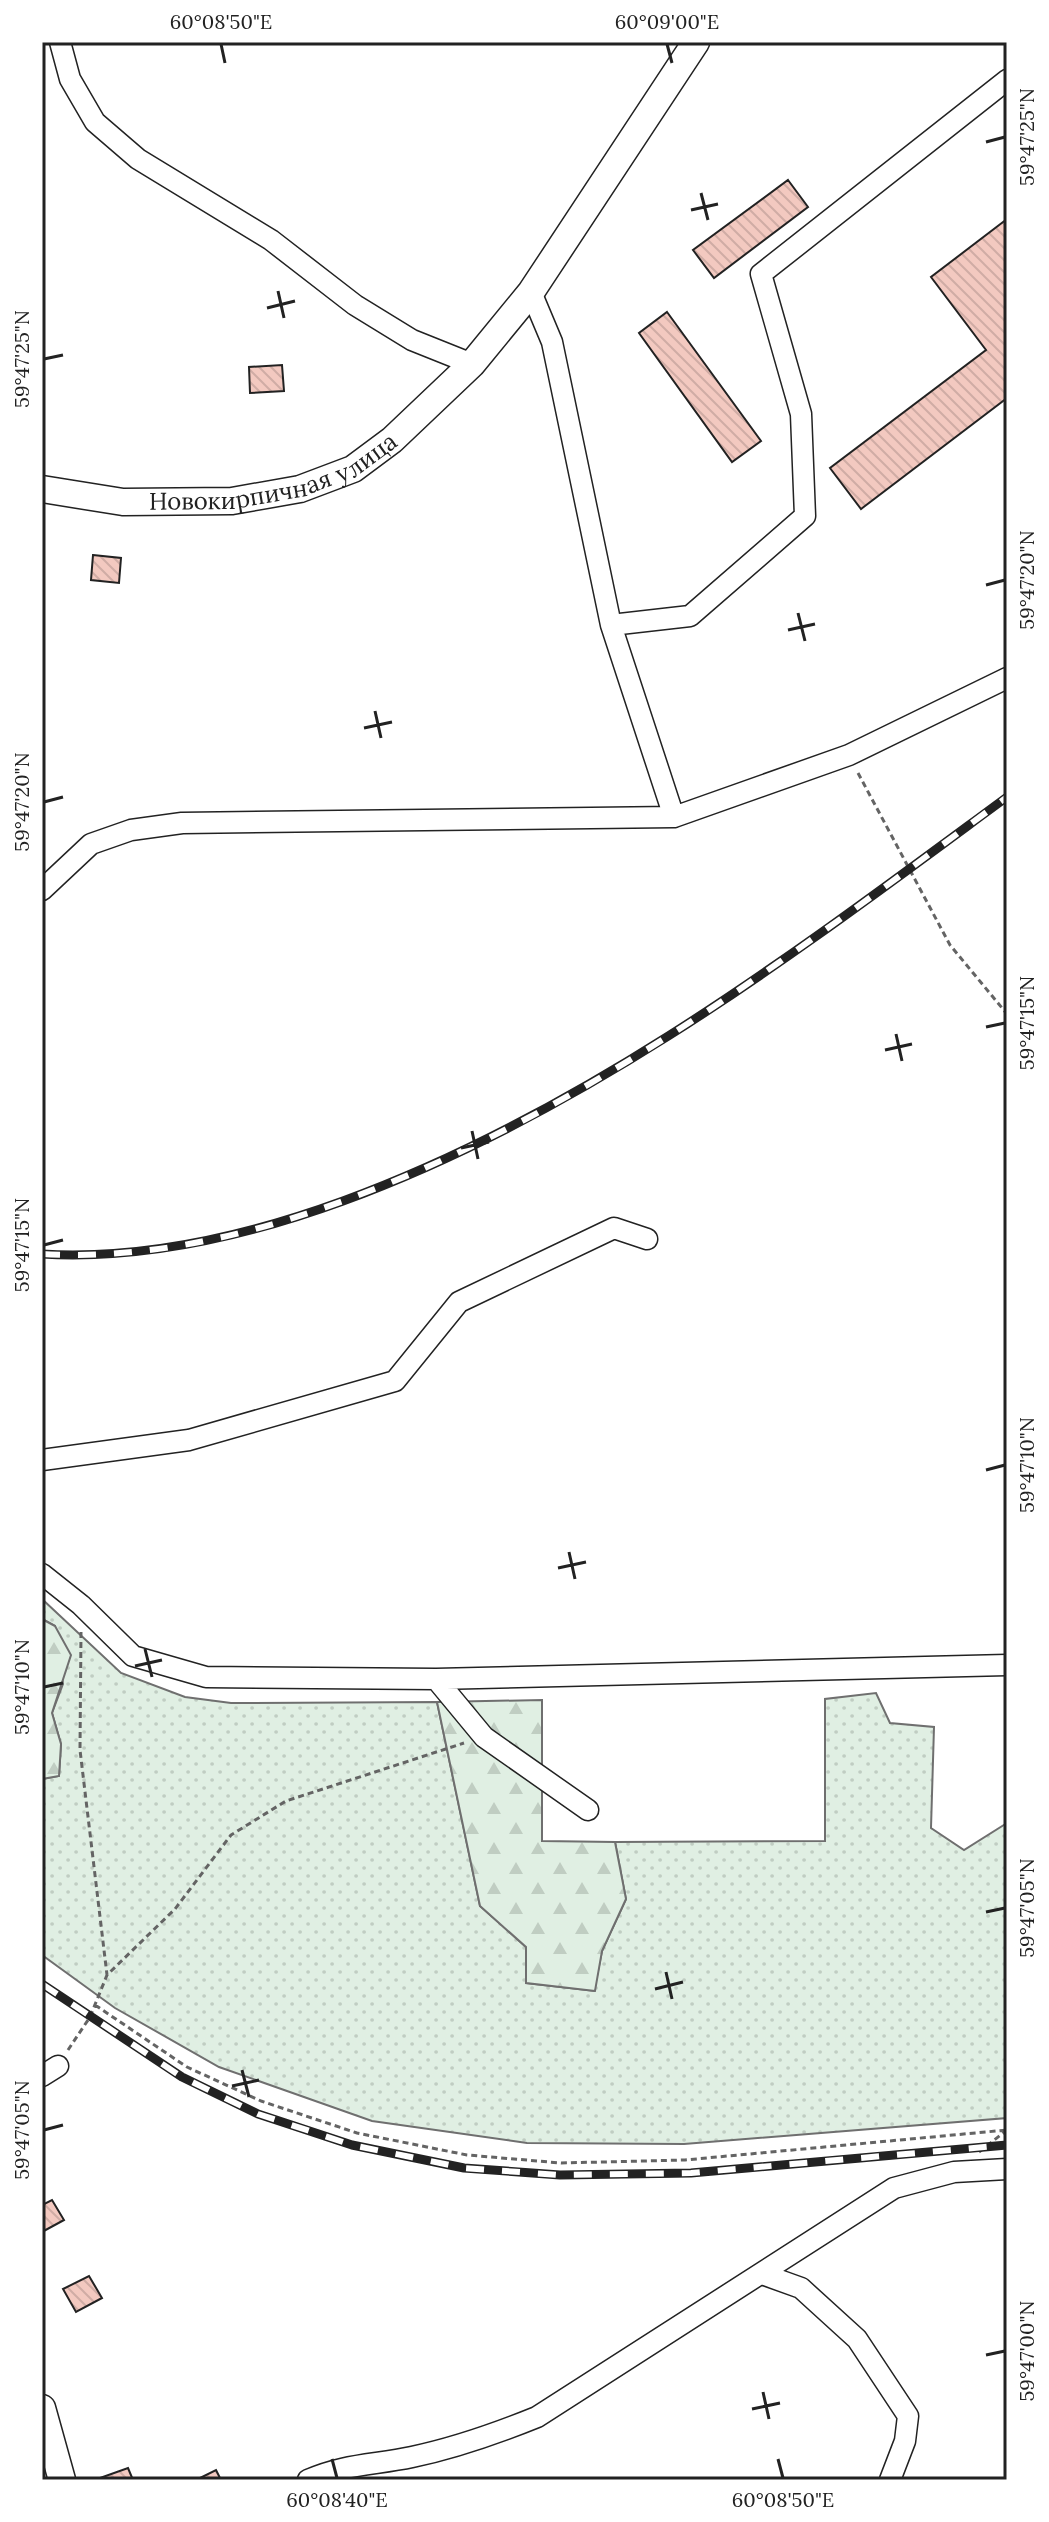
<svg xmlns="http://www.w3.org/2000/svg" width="1049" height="2522" viewBox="0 0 1049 2522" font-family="Lora,serif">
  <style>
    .grass { fill: url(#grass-dots); stroke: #6f6f6f; stroke-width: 2 }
    .forest { fill: url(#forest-firs); stroke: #6f6f6f; stroke-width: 2 }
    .building { fill: url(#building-back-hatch); stroke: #222; stroke-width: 2 }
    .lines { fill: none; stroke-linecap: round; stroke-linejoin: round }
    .minor-casing { stroke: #222; stroke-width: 23 }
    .major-casing { stroke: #222; stroke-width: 29 }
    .path { stroke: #646464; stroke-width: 3; stroke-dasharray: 6 4; stroke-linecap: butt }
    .minor { stroke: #fff; stroke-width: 20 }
    .major { stroke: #fff; stroke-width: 26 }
    .rail-casing { stroke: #222; stroke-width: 9 }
    .rail { stroke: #fff; stroke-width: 6; stroke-dasharray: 18; stroke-linecap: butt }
    .ticks { fill: none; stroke: #222; stroke-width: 3 }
    .labels { text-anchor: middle; stroke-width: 6; stroke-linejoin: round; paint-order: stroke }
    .street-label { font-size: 24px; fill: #222; stroke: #fff }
    .neatline { fill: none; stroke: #222; stroke-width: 3 }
    .ticks-label { font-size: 20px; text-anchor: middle; fill: #222 }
  </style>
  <defs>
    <pattern id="grass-dots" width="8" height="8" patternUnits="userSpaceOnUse" patternTransform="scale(2)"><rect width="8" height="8" fill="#e0efe3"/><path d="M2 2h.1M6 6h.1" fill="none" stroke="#c0cdc2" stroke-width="1.8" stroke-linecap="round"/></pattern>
    <pattern id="forest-firs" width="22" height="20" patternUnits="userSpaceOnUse" patternTransform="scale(2)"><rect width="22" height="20" fill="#e0efe3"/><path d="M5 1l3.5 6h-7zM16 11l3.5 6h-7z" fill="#c0cdc2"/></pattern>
    <pattern id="building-back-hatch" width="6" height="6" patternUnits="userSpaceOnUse" patternTransform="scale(2)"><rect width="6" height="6" fill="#f3c9c0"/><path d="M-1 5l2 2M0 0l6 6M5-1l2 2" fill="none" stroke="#d0aca5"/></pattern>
  </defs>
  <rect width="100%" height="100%" fill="#fff"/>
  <path class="grass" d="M42,1599L121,1673L185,1697L231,1703L437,1702L480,1906L526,1947L527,1983L594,1991L602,1951L626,1899L615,1842L825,1841V1699L876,1693L890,1723L934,1727L931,1828L964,1850L1007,1823V2118L684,2144L527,2143L372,2121L219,2067L115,2008L42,1955V1779L59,1776L61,1744L52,1713L63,1684L55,1626L42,1619Z"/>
  <path class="forest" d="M42,1619L55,1626L71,1655L52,1713L61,1744L59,1776L42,1779Z
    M542,1700V1841L615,1842L626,1899L602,1951L595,1991L526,1983V1947L480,1906L437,1702Z"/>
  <path class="building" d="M788,180L808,207L714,278L693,250Z
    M1007,219V398L861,509L830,468L986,350L931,277Z
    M667,312L761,441L732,462L639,333Z
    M282,365L284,391L250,393L249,367Z
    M93,555L121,558L119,583L91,580Z
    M52,2200L64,2220L42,2232V2205Z
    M89,2276L102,2298L76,2312L63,2289Z
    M128,2468L133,2480H100V2478Z
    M216,2470L221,2480H196Z"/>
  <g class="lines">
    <g class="minor-casing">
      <path id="minor" d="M60,42L70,79L95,122L138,159L271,240L355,305L412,340L472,364
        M531,292L552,342L611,625L674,817
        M611,625L690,616L805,516L801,414L761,274L1007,80
        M42,890L91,844L131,830L182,823L674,817L849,755L1007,678
        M42,1460L189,1440L395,1381L459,1302L614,1228L647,1239
        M42,1574L81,1605L133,1656L206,1677L436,1679L1007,1665
        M436,1679L484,1737L588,1810
        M42,2076L58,2066
        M762,2274L801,2288L857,2339L908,2416L905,2441L890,2480
        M308,2480C344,2464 374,2465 412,2457C455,2448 495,2434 537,2417L894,2188L954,2172L1007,2169"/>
    </g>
    <g class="major-casing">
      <g id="major">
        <path id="s1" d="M42,489L123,502L232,501L300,489L353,469L392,440L472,364L531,292L696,42"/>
        <path d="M42,2408L62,2480"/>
      </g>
    </g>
    <path class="path" d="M858,773L950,945L1007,1014
      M81,1632L80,1750L107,1975
      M95,2005L187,2067L261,2101L357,2133L467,2155L561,2163L685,2160L1007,2130
      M68,2050L90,2017L107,1975L175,1909L231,1835L286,1801L464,1743
      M979,2152L1007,2130"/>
    <use href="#minor" class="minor"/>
    <use href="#major" class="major"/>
    <g class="rail-casing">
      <path id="rail" d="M42,1254C145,1260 247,1236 343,1201C589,1111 799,950 1007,797
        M42,1984L182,2077L258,2114L352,2145L464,2168L560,2175L691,2173L1007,2145"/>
    </g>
    <use href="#rail" class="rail"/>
  </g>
  <path class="ticks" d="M221,44L225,63M667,44L672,63M986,142L1005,137M701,193L708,220M691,210L718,204M278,291L284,318M267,308L295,301M44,359L63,355M986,585L1005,580M798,613L805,641M788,630L815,624M375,711L381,738M364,728L392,722M44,802L63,797M986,1027L1005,1023M896,1034L902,1061M885,1050L912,1044M472,1131L478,1159M461,1148L489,1142M44,1245L63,1240M986,1470L1005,1465M569,1552L575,1579M558,1568L586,1562M145,1649L152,1677M135,1666L162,1660M44,1687L63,1683M986,1912L1005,1908M666,1972L672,1999M655,1989L683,1982M242,2070L249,2097M232,2086L259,2080M44,2130L63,2125M986,2355L1005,2351M763,2392L769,2419M752,2409L780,2403M332,2459L337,2478M778,2459L783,2478"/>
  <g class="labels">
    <g class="street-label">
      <text dy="8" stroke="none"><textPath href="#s1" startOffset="238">Новокирпичная улица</textPath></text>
    </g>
  </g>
  <rect width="1049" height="2522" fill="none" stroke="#ffffff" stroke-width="88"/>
  <rect x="44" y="44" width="961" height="2434" class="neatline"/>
  <g class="ticks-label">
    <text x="221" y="29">60°08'50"E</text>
    <text x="667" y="29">60°09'00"E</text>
    <text transform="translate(1027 137) rotate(-90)" y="7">59°47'25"N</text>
    <text transform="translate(22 359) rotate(-90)" y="7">59°47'25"N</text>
    <text transform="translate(1027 580) rotate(-90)" y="7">59°47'20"N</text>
    <text transform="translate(22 802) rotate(-90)" y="7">59°47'20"N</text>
    <text transform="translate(1027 1023) rotate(-90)" y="7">59°47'15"N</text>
    <text transform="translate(22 1245) rotate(-90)" y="7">59°47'15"N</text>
    <text transform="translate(1027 1465) rotate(-90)" y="7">59°47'10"N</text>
    <text transform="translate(22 1687) rotate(-90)" y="7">59°47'10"N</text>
    <text transform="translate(1027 1908) rotate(-90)" y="7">59°47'05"N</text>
    <text transform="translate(22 2130) rotate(-90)" y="7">59°47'05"N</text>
    <text transform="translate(1027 2351) rotate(-90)" y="7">59°47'00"N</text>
    <text x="337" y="2507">60°08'40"E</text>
    <text x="783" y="2507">60°08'50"E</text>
  </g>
</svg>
